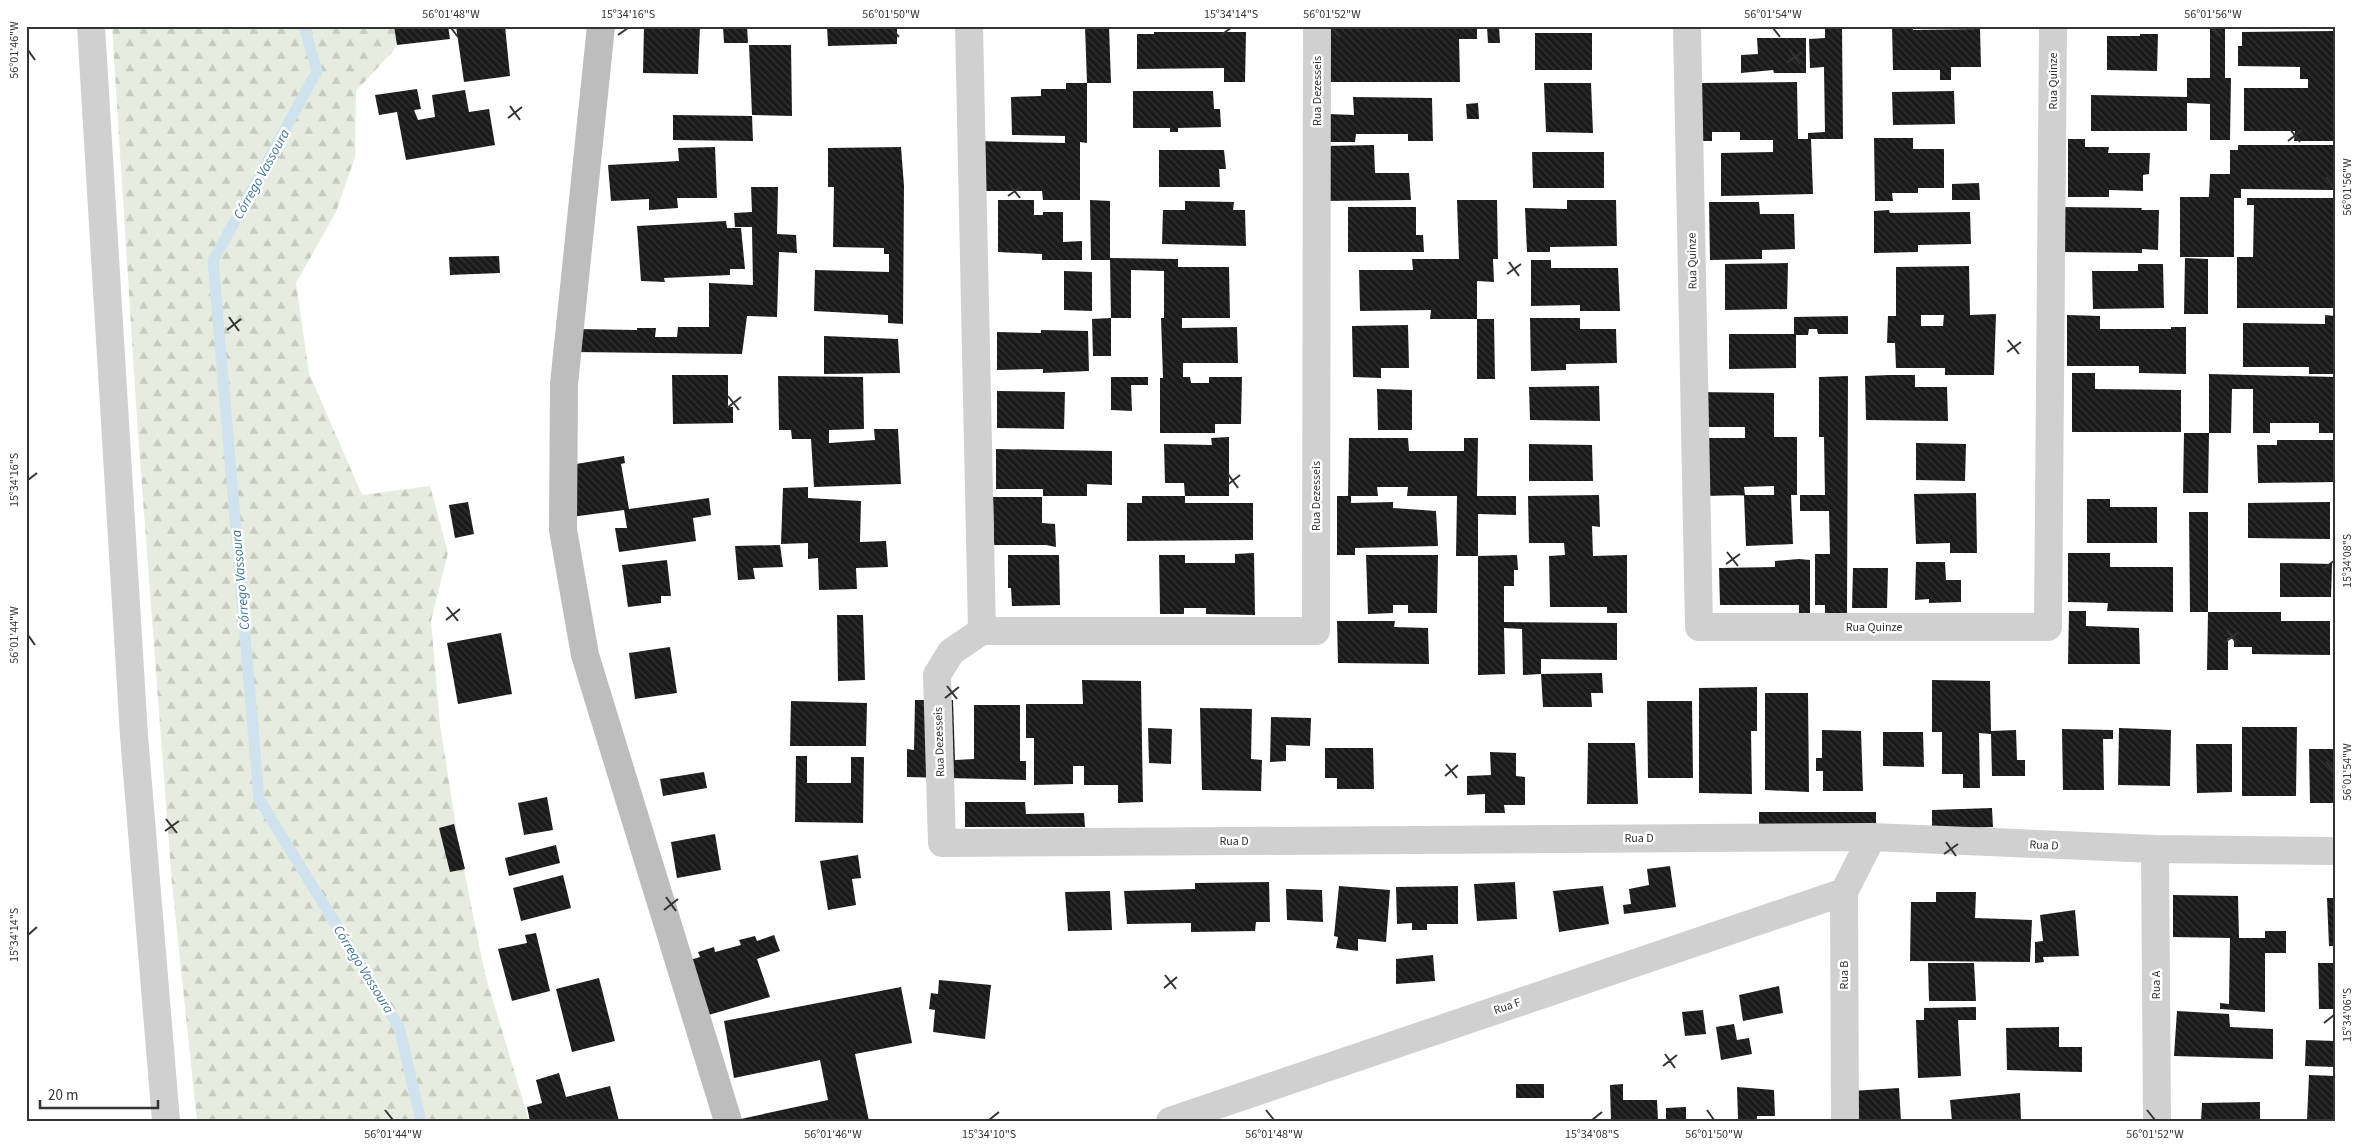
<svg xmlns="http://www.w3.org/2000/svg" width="2361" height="1147" viewBox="0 0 2361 1147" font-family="'Source Sans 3',sans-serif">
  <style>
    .forest { fill: url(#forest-firs) }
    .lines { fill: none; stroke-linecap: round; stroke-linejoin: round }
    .stream { stroke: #cfe2ee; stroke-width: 11 }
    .building { fill: url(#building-back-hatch); fill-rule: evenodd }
    .street { stroke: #d0d0d0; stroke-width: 28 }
    .secondary { stroke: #bdbdbd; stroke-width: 28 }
    .ticks { fill: none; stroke: #333; stroke-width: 2 }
    .labels { text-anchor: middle; stroke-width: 5; stroke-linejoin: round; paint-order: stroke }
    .street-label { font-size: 12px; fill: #333; stroke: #fff }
    .water-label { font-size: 14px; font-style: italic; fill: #3f7597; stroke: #fff }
    .neatline { fill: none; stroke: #333; stroke-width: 2 }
    .ticks-label { font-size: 12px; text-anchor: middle; fill: #333 }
  </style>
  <defs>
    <pattern id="forest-firs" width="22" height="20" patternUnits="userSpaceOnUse" patternTransform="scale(1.25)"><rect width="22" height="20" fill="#e6ecdf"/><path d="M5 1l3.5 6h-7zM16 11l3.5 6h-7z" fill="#c6cbc0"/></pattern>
    <pattern id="building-back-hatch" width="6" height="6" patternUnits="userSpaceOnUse" patternTransform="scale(1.25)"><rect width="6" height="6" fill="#1a1a1a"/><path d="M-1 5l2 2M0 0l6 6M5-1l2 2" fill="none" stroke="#333"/></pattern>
  </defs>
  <rect width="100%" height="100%" fill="#fff"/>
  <path class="forest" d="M112,26H403L393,51L356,91L355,157L336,212L296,283L309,373L362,495L430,486L448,553L431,621L440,725L459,845L485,974L529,1121H197L172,884L137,420Z"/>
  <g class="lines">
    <path class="stream" d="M304,26L317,71L213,261L259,799L399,1027L421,1121"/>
  </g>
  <path class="building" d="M394,26H448L450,39L397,45Z
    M456,26H505L510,76L464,82Z
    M644,26H700L698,74L643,73Z
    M723,26H747L748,43H724Z
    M827,26H897V44L828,46Z
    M1085,26H1109L1111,83H1087Z
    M1327,26H1477V39H1459L1460,82H1328Z
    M1825,26H1842L1843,139H1811L1813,194L1721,196V153L1773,152V140H1740V132H1712V141H1701L1700,83L1797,82L1798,139H1808V133L1825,132L1824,67L1810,68L1809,39L1825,38Z
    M1892,26H1913V30L1980,29L1981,67H1951V80H1940V70H1893Z
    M2210,26H2225V78H2231L2230,140H2210V104L2187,103V131H2091V95L2187,97V78H2210Z
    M1487,27H1499L1500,43H1488Z
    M2335,31V141H2294L2295,131H2244V88H2308V79H2300V67L2238,66V46H2242V32Z
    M1154,32H1246L1245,82H1224V68L1137,69V34H1154Z
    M1535,33H1592V70H1535Z
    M2140,34H2158L2157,71L2107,70V36H2140Z
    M1757,38H1806V73H1774L1773,70L1741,73V55L1758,54Z
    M749,45H791L792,116L752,115Z
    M1066,83H1087V143L1080,142V200H1043L1042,191H975V141L1065,143V136L1012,135L1011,97L1041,96V89H1066Z
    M1544,83H1591L1593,133L1546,132Z
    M417,89L421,109L414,110L418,120L435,117L432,95L465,90L469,112L489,109L495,145L406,160L397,112L379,115L375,95Z
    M1133,91H1213L1214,109H1220L1221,127L1178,128V132H1170V128H1133Z
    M1954,91L1955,124L1893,125L1892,92Z
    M1353,97L1432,98L1433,141H1408V134H1356L1355,142H1329L1328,114L1354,115Z
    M1478,103L1479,119H1467L1466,104Z
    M673,115L752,116L753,141L673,140Z
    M1874,138H1913V149H1944V188H1918V193H1892L1893,201H1875Z
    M2068,139H2085V147H2109L2108,153H2150L2149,174L2143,175V191L2109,190V197H2068Z
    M1374,145L1375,173H1409L1411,200L1325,201L1324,146Z
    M2238,145H2334V190L2241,189V198H2234V257H2180V197H2209L2210,174H2230V150H2238Z
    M715,147L717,198H677L678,208L649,210V199L611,201L608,165L679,161L678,148Z
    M901,147L904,186L903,324L888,323V315L814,311L815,270L889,272V254H884V248L833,247L834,187H828V148Z
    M1159,150H1224L1226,169H1219L1220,187H1159Z
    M1532,152H1604V188H1533Z
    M1979,183L1980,200H1952V184Z
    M751,187H778L777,234L796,235L797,253L779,252L777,317L747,316L742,354L575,352V329L637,330V328H656L655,337H677L678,327H709V283L753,285L752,227H735L734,213L752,212Z
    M2247,198H2335V308H2237V257H2253L2254,205H2247Z
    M998,200H1034V215H1043V212H1063V242L1082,241V260H1042V254L998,252Z
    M1090,200L1110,201V258L1178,259V267H1229L1230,318H1182V328L1237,327L1238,363H1183V377H1190L1191,383H1209V377H1242L1241,424H1215V433H1160V378H1163L1161,318H1164V271L1131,270V318H1111L1110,260H1091Z
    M1457,200H1497L1498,259H1493L1494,282L1477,281V319H1494L1495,379H1477V319H1430L1431,310L1360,311L1359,270H1413L1412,259H1459Z
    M1567,200H1616L1617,246L1550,247V252H1527L1525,208L1567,209Z
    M1185,201L1234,202L1233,210H1245L1246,246L1162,244L1163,210H1185Z
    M1709,202H1759L1760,214H1794L1795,249L1762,250V259L1710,260Z
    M1348,207H1416V235H1423L1424,252H1348Z
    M2061,207L2142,208L2141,210H2159L2158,250L2142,249V253L2061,252Z
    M1889,210L1890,213L1970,212L1971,244L1918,245V252L1874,253V211Z
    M726,221L727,228H741L745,269H730V275L664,278L665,282L641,281L637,226Z
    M499,256L500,273L450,275L449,257Z
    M2185,258L2208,259V314H2184Z
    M1531,260H1551V268H1618L1620,311H1580V305L1531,306Z
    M1788,263L1787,309L1725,310V264Z
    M2138,264H2163L2164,308L2093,309L2092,271H2138Z
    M1969,266L1970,315L1996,314L1994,375H1945V368H1896L1895,343H1887L1888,316H1896V267ZM1921,315H1944L1943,326H1921Z
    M1064,271L1092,272V311L1064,310Z
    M2067,315L2100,316V329H2171V327H2186V374L2139,373V366H2067Z
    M2325,315L2335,316V374H2309V367H2243V323L2325,324Z
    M1848,316V334H1818L1817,329H1809L1808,335H1796V368L1729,369V334H1794V317Z
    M1111,318V356H1093L1092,319Z
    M1530,318H1580V329H1616L1617,363L1566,364V370L1531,371Z
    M1408,325L1409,368H1381V378L1353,377L1352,326Z
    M1041,330L1088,331L1089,371L1043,373V369L997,370V332L1041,333Z
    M824,336L898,339L900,373L824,374Z
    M2072,373H2095V389L2181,390V432H2072Z
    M2209,374L2335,377V433H2319V423H2270V433H2253V389H2232L2231,433H2209Z
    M672,375H728V407H733V423L673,424Z
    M1889,375H1915V387H1947L1948,421L1866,420L1865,376Z
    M778,376L863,377L864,429L829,430V443L875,440L874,429H898L901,484L814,487L811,439H792L791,430H779Z
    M1848,376L1847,613H1825V605H1815V554H1830L1829,511H1800V495H1825L1824,437H1819V377Z
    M1111,377H1148V385H1131L1132,411L1111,410Z
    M1599,386L1600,421L1530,420L1529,387Z
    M1377,389L1412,390V430H1378Z
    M997,391L1065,392L1064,429L997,428Z
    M1697,392L1774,393V437H1797V495H1791L1793,544L1746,546L1744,495H1774V486L1744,487L1745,495L1705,496L1706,438H1745V427H1698Z
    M2184,433H2209L2208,493H2183Z
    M1229,437V496H1185L1184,483H1165L1164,444L1212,445L1211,438Z
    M1349,438H1408L1409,451H1464V438H1478L1477,496H1516V515L1478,514V556L1517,555L1518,570H1514V586H1504V622L1617,623V660L1541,659V674L1523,675L1522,629L1504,628L1505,674L1478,675V556H1456L1457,496H1407L1408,487H1377L1378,496H1351V503L1393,502V508L1436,511L1438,546L1355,548V555H1337V496H1348Z
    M2277,440H2335V482L2258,483L2257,445H2277Z
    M1916,443L1966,444L1965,481L1916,480Z
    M1529,444L1592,445L1593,481H1529Z
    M996,449L1112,451V485L1087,484V496H1043V489H996Z
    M624,456L625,463L621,464L629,509L709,498L711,515L693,518L696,541L619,552L615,528H627L624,510L571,517L564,466Z
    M808,487V498L861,501L860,542L886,541L888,567L856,568L857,589L819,590L818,558L808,559V543L781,544L783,488Z
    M1976,493L1977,553H1950V543L1916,544L1914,494Z
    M1599,495L1600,527L1592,526L1593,556L1627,555V613H1607V607H1550L1549,556L1565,555L1564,543H1529L1528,496Z
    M1142,496H1185V503H1253V540L1127,541V503H1142Z
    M993,497H1042V523L1055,524L1056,547L1046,545H994Z
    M2087,499H2110V507H2157V543H2087Z
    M468,502L474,534L455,538L449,505Z
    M2330,502V539L2248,538V503Z
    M2189,512H2208V612H2190Z
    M780,545L783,567L753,568L755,579L738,580L735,546Z
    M1254,553L1255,615L1206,614V608H1184V614H1160L1159,555H1185V563H1235V554Z
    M2068,553H2110V567H2173V612L2107,611L2108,603L2068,602Z
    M1008,555H1059L1060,605L1012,606L1011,588H1008Z
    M1366,555H1438L1437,613H1408V605H1393V613L1368,614Z
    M1799,559L1810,560V613H1799V605H1720L1719,568L1775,567V561Z
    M667,560L671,596H661V603L628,607L622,565Z
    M1916,562H1945L1946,580H1961V602L1929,603V599L1915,600Z
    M2280,563L2332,564L2331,597H2280Z
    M1853,568H1888L1887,608H1852Z
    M2069,611H2086V626L2139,628L2140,664H2068Z
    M2208,612H2281V621H2330V655L2252,654V647H2234V639L2228,638V670H2207Z
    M837,615H863L865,680L838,681Z
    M1337,621H1395L1394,627L1428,628L1429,664L1338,663Z
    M501,633L512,694L458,704L447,643Z
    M670,647L677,693L635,699L629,653Z
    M1602,673L1603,693H1591L1592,707H1543L1541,674Z
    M1082,680L1141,681L1143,802L1118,803V785H1084V766H1073V784L1034,785V738H1026V704H1083Z
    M1932,680L1990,681L1991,731L2016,730L2017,760H2025V776H1992L1991,734L1979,733L1980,788H1963V774H1942V732H1932Z
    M1757,687V731H1751L1752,794L1699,793V688Z
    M1765,693H1808L1809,792L1765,790Z
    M915,700H953L955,760L974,759V705H1020V761H1026V780L907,777V749L914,750Z
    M791,701L867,703L866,746H790Z
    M1647,701H1692L1693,778H1648Z
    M1200,708L1252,709L1251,759L1262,760L1261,791L1202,790Z
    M1271,717L1311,718L1310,746L1286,745V761L1270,762Z
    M2242,727H2297L2296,796H2242Z
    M1148,728L1172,729L1171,764L1149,763Z
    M2119,728L2171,730L2170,786L2118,785Z
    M2062,729L2113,730V739H2103L2104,790H2063Z
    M1822,730L1861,731L1863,791H1823V771H1816V758H1822Z
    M1883,732H1923L1924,767L1883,766Z
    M1588,743H1635L1638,804H1587Z
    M2196,744H2232V792L2197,793Z
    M1325,748H1373L1374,789H1337V778H1325Z
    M2309,749H2335V803H2310Z
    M1490,752L1516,753V776L1525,777V805H1504L1505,813H1485V794L1467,795V776L1491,775Z
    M796,756H807V783H851V757H864L863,823L795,822Z
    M704,772L707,788L663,796L660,779Z
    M547,797L553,830L524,835L518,803Z
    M965,802H1025L1026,814L1084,813L1085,827H965Z
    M1992,808L1993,827L1932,829V810Z
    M1759,812H1876V830L1759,829Z
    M454,824L465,869L450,872L439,828Z
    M715,834L721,870L677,878L671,842Z
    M556,845L560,863L509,876L505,858Z
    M858,855L861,878L852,879L856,905L828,910L820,861Z
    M1670,866L1676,907L1624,914L1623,905L1631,904L1629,889L1649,885L1647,869Z
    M563,875L571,908L521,921L513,888Z
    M1269,882L1270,922H1256L1255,931L1191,932V923L1127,924L1124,891L1195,889V883Z
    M1515,882L1517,919L1477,921L1474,884Z
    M1339,886L1390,890L1386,942L1358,939V951L1336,948L1338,937L1334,936Z
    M1458,886V924H1427V930H1412V923L1397,924L1396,887Z
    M1603,886L1609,924L1559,932L1553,891Z
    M1286,889L1322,890L1323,922L1287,920Z
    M1110,891L1112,930L1068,931L1065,892Z
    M1936,892H1976L1975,918L2032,920L2030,962L1910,961L1911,902H1936Z
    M2173,895L2238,896L2239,938H2265V931H2286V953H2265V1012L2220,1009V1003L2229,1004L2230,938L2173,937Z
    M2327,898H2335V946H2329Z
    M2075,910L2079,956L2043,957L2044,962L2035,963V942L2043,941L2040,915Z
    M536,933L550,991L512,1001L498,949L527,943L525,935Z
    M774,935L780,951L757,959L770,997L688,1021L690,960L700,957L698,952L714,947L715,952L741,945L739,940L755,936L757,941Z
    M1433,955L1435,981L1396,984V959Z
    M1928,963H1974L1976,1001H1929Z
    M2318,963H2335V1009H2319Z
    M599,978L615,1041L572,1052L556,989Z
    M939,980L991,985L985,1039L933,1032L935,1010L929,1009L931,993L938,994Z
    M1779,986L1783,1013L1743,1021L1739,995Z
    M901,987L912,1043L855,1054L869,1121H718L736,1120L828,1100L820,1060L734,1078L724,1021Z
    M1976,1007V1020H1958L1961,1076L1918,1078L1916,1020H1924V1008Z
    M1703,1010L1706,1034L1685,1036L1682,1012Z
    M2177,1011L2229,1014L2230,1027L2273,1029V1059L2174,1056Z
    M1734,1024L1737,1040L1749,1038L1752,1054L1721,1060L1716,1027Z
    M2059,1027V1047H2082V1072L2007,1070L2006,1028Z
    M2306,1040L2335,1041V1067L2305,1066Z
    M559,1073L566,1097L610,1086L619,1121H530L527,1107L542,1103L536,1080Z
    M2309,1075L2335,1076V1120H2307Z
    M1516,1084H1544V1098H1516Z
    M1623,1084V1100H1657L1658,1121H1611L1610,1085Z
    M1737,1087L1774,1090L1775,1116H1757V1121H1712V1119H1738Z
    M1899,1088L1901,1121H1846L1852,1091Z
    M2020,1093L2021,1121H1952L1950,1100Z
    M2260,1102V1121H2201L2202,1103Z
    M1686,1107V1121H1666V1108Z"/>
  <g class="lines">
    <path class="street" d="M91,26L134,736L166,1121
      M969,26L982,631
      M1317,26L1316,631H982L951,652L937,675L942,843L1872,837L2155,849L2335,851
      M1687,26L1699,627H2048L2053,26
      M2155,849L2157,1121
      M1170,1121L1844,892
      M1845,1121L1844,892L1872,837"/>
    <path class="secondary" d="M601,26L564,384L563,530L585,655L728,1121"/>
  </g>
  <path class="ticks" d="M451,28L458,37M891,28L899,37M1332,28L1340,37M1773,28L1780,37M2213,28L2221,37M618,35L628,28M1221,35L1231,28M28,50L35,60M1790,50L1800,64M1788,62L1802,52M510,106L520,120M508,118L522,107M2289,128L2300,142M2288,141L2302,130M2326,177L2334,187M1009,184L1020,198M1008,196L1022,186M1509,262L1519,276M1507,274L1521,264M229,317L239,331M227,330L241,319M2008,340L2019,354M2007,352L2021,342M728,396L739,410M727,408L741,397M1228,474L1238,488M28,480L37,473M1226,486L1240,475M1727,552L1738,566M1726,564L1740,554M2324,568L2334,561M447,607L458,621M446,620L460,609M2227,630L2237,644M28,635L35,645M2225,642L2239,632M947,686L957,699M945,698L959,687M2326,762L2334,772M1446,764L1457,778M1445,776L1458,765M166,819L177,833M165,831L179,821M1946,842L1956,856M1944,854L1958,844M666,897L676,911M664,910L678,899M28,935L37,927M1165,975L1176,989M1164,988L1177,977M2324,1023L2334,1015M1665,1054L1675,1068M1663,1066L1677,1055M385,1110L393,1120M826,1110L833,1120M1266,1110L1274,1120M1707,1110L1714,1120M2147,1110L2155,1120M989,1120L999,1112M1592,1120L1602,1112"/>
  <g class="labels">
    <g class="street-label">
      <text transform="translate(2053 81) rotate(-90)" y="4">Rua Quinze</text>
      <text transform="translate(1317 91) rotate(-90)" y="4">Rua Dezesseis</text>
      <text transform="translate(1692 261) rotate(-91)" y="4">Rua Quinze</text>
      <text transform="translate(1316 496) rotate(-90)" y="4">Rua Dezesseis</text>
      <text x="1874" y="631">Rua Quinze</text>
      <text transform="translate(939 742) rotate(-92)" y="4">Rua Dezesseis</text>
      <text x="1639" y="842">Rua D</text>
      <text x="1234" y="845">Rua D</text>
      <text transform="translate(2044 845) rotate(3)" y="4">Rua D</text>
      <text transform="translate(1844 975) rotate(-90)" y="4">Rua B</text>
      <text transform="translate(2156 985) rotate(-90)" y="4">Rua A</text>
      <text transform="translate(1507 1006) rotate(-19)" y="4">Rua F</text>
    </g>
    <g class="water-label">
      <text transform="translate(261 174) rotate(-61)" y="5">Córrego Vassoura</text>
      <text transform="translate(240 580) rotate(-95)" y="5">Córrego Vassoura</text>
      <text transform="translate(364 969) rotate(58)" y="5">Córrego Vassoura</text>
    </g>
  </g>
  <rect width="2361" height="1147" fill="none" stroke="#ffffff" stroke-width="55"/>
  <path d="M40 1100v8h118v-8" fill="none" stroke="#333333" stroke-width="2.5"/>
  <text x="48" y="1100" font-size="15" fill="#333333" stroke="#ffffff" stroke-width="4" paint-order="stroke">20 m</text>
  <rect x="28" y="28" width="2306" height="1092" class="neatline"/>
  <g class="ticks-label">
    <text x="451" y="18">56°01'48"W</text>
    <text x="628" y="18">15°34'16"S</text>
    <text x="891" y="18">56°01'50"W</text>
    <text x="1231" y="18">15°34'14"S</text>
    <text x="1332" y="18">56°01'52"W</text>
    <text x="1773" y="18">56°01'54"W</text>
    <text x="2213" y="18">56°01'56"W</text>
    <text transform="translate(14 50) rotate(-90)" y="4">56°01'46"W</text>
    <text transform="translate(2347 187) rotate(-90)" y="4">56°01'56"W</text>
    <text transform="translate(14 480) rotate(-90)" y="4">15°34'16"S</text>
    <text transform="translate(2347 561) rotate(-90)" y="4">15°34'08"S</text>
    <text transform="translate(14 635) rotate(-90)" y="4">56°01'44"W</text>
    <text transform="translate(2347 772) rotate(-90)" y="4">56°01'54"W</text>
    <text transform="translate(14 935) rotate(-90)" y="4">15°34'14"S</text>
    <text transform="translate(2347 1015) rotate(-90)" y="4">15°34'06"S</text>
    <text x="393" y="1138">56°01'44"W</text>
    <text x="833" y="1138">56°01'46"W</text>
    <text x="989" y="1138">15°34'10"S</text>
    <text x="1274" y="1138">56°01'48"W</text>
    <text x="1592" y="1138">15°34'08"S</text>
    <text x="1714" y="1138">56°01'50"W</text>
    <text x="2155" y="1138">56°01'52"W</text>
  </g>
</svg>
